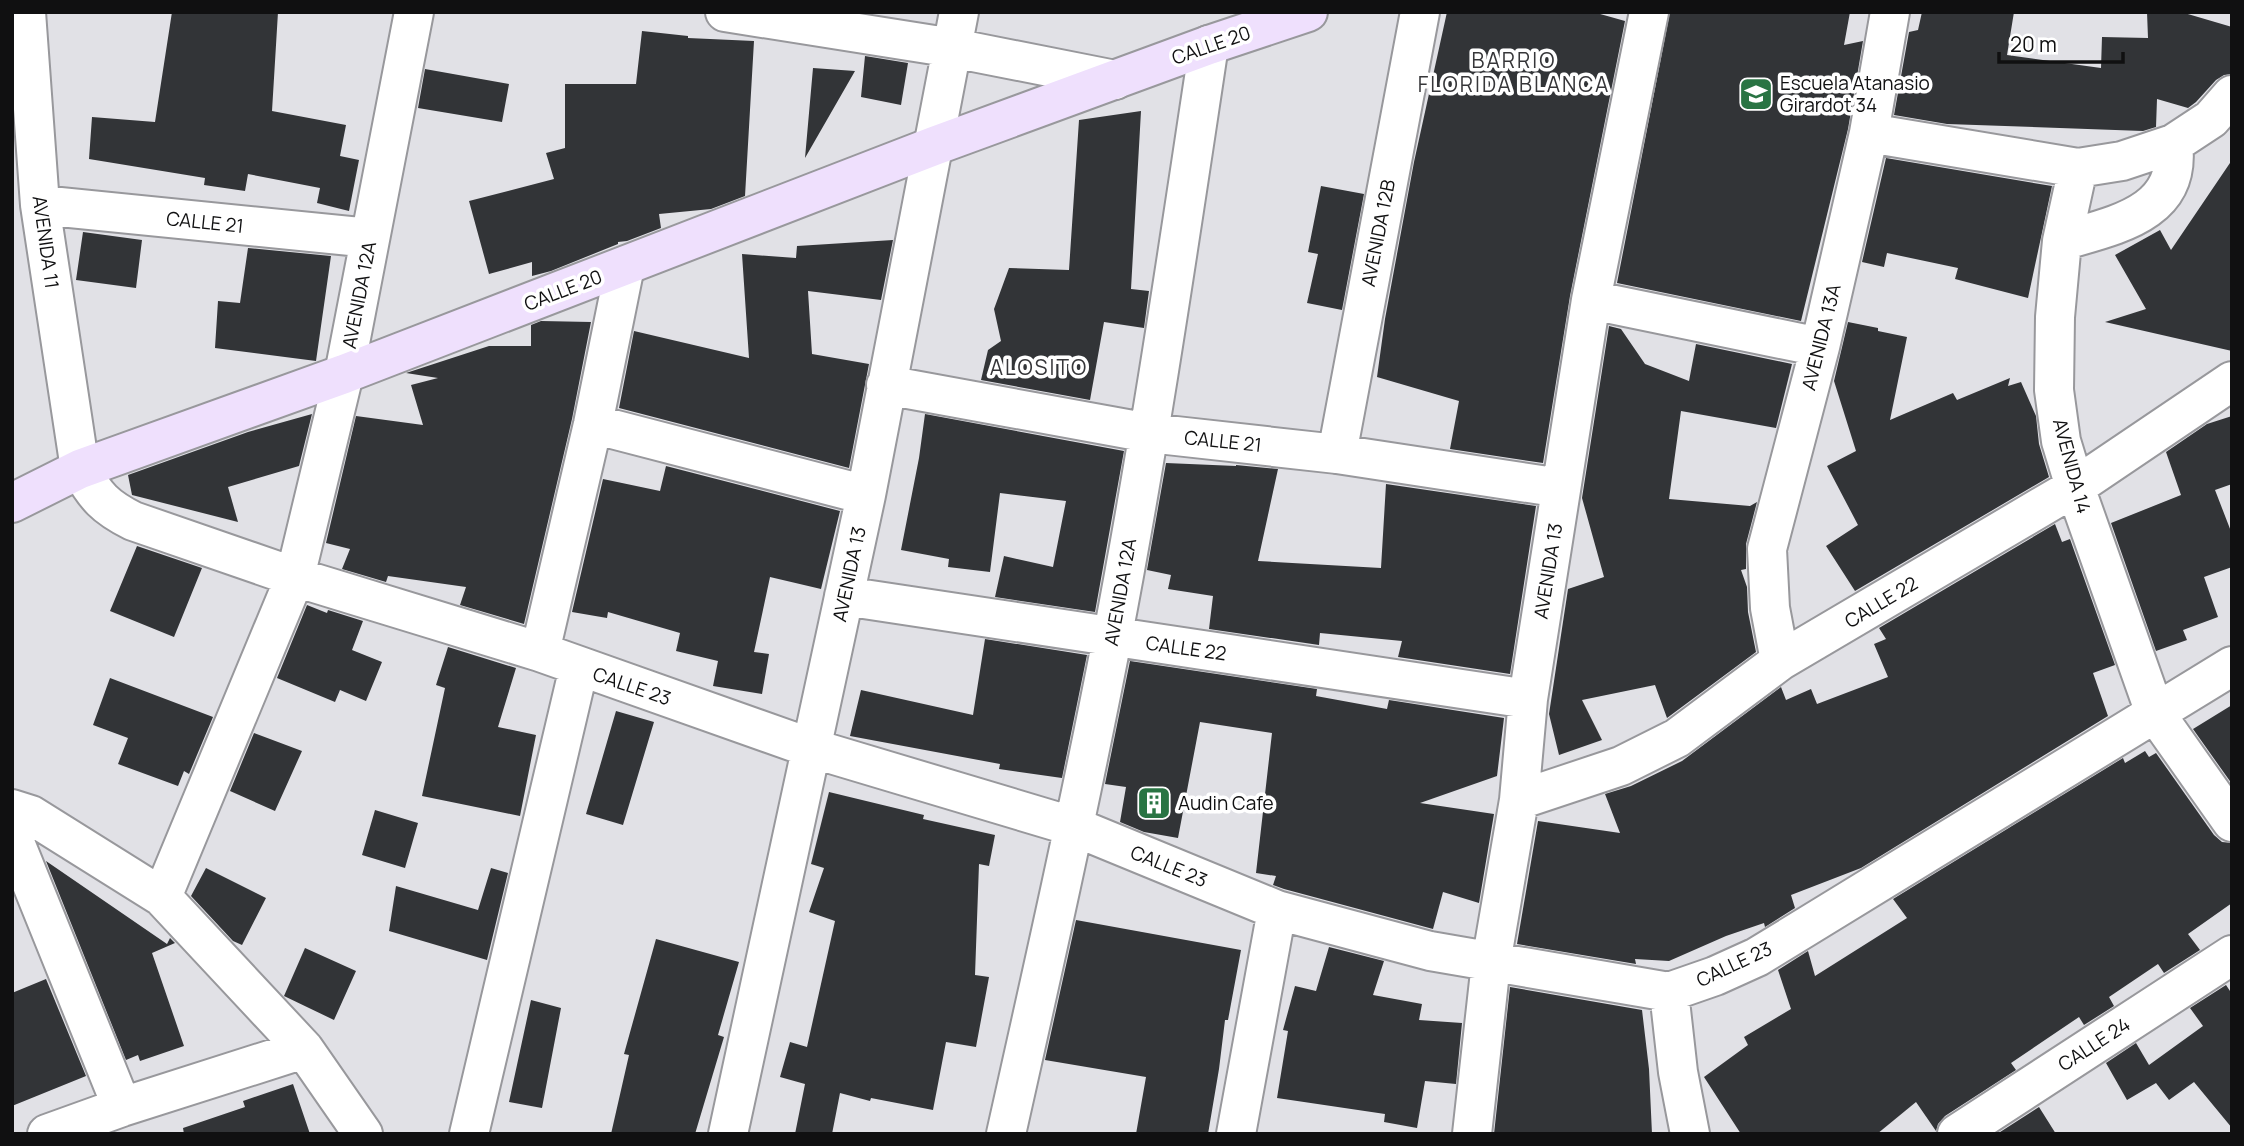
<svg xmlns="http://www.w3.org/2000/svg" width="2244" height="1146" viewBox="0 0 2244 1146" font-family="Manrope,sans-serif">
  <style>
    .building { fill: #323437 }
    .lines { fill: none; stroke-linecap: round; stroke-linejoin: round }
    .street-casing { stroke: #98989c; stroke-width: 42 }
    .secondary-casing { stroke: #98989c; stroke-width: 42 }
    .street { stroke: #fff; stroke-width: 38 }
    .secondary { stroke: #efe0fd; stroke-width: 38 }
    .labels { text-anchor: middle; stroke-width: 7; stroke-linejoin: round; paint-order: stroke }
    .street-label { font-size: 19px; fill: #101011; stroke: #fff }
    .poi-label { font-size: 19px; fill: #101011; stroke: #fff; text-anchor: start }
    .neighbourhood-label { font-size: 21px; letter-spacing: 2px; fill: #363639; stroke: #fff }
  </style>
  <rect width="100%" height="100%" fill="#e1e1e6"/>
  <path class="building" d="M172,12H278L272,111L346,125L340,156L359,160L349,211L317,203L320,188L248,174L245,191L204,185L205,178L89,159L92,117L155,122Z
    M1447,12H1593L1625,21L1570,296L1543,463L1450,449L1459,401L1377,377L1385,319L1414,162Z
    M1670,12H1850L1844,45L1863,41L1848,129L1801,321L1617,283Z
    M1922,12H2014L2007,55L2101,68L2102,37L2148,38L2147,12H2181L2232,27V74L2224,75L2216,80L2196,102L2188,108L2157,99L2156,127L2143,131L1947,124L1894,115L1909,32L1918,30Z
    M642,31L688,36V38L754,41L745,196L711,209L659,214L661,228L627,241L618,242V244L551,271L532,276V262L489,274L469,201L554,179L546,153L565,148V84H636Z
    M865,56L908,63L901,105L861,97Z
    M813,68L855,71L805,158Z
    M425,69L509,84L502,122L418,108Z
    M1141,111L1131,289L1149,291L1144,328L1104,322L1090,400L981,380L988,350L1001,341L994,309L1009,268L1069,270L1079,120Z
    M1886,158L2052,186L2028,298L1955,279L1958,268L1887,253L1884,267L1862,262Z
    M2232,160V351L2105,322L2146,309L2115,255L2160,230L2171,250Z
    M1321,186L1364,194L1342,310L1307,303L1318,254L1308,252Z
    M83,232L142,240L136,288L76,280Z
    M893,240L881,300L808,291L812,354L869,364L849,468L619,408L634,331L749,358L742,254L796,258L797,246Z
    M248,248L331,256L316,361L215,348L218,301L240,303Z
    M541,321L591,322L572,419L524,624L460,605L466,587L388,576L386,582L342,569L350,549L326,543L356,416L423,425L411,385L438,378L406,373L489,346H531V325Z
    M1848,322L1878,328V331L1907,337L1890,420L1953,393L1957,400L2010,378L2008,386L2021,382L2036,416L2039,444L2049,477L1855,591L1826,546L1858,525L1827,466L1856,451L1834,381Z
    M1609,326L1621,329L1645,364L1689,381L1696,344L1792,364L1776,428L1681,411L1669,499L1750,506L1757,502L1746,544V569L1741,570L1747,587L1748,612L1756,652L1667,718L1655,685L1582,700L1602,740L1559,755L1549,714L1568,589L1604,577L1582,498Z
    M312,414L299,466L228,487L238,522L132,495L128,475L248,432Z
    M925,414L1124,451L1095,612L995,597L1004,556L1053,567L1066,501L1000,493L990,572L948,567L949,559L901,550L919,458Z
    M2232,416V484L2215,490L2232,534V567L2204,577L2218,617L2183,630L2187,640L2156,651L2111,523L2181,495L2166,452L2207,424Z
    M1166,463L1236,466V465L1278,469L1258,561L1381,568L1386,484L1536,506L1510,674L1398,657L1402,641L1320,633L1319,645L1209,629L1213,596L1168,589L1171,575L1147,570Z
    M666,466L840,511L821,589L770,577L754,652L769,654L762,694L713,686L718,661L676,651L680,633L608,612L607,618L572,612L603,479L660,491Z
    M2055,524L2062,542L2070,539L2115,665L2093,673L2108,716L1861,868L1791,895L1795,908L1765,927L1764,923L1726,936L1669,961L1635,959L1636,964L1517,944L1538,821L1620,833L1605,794L1631,786L1682,761L1781,687L1786,700L1811,689L1817,704L1888,677L1874,644L1886,639L1879,628Z
    M137,546L202,568L174,637L110,611Z
    M307,605L327,613L328,610L363,621L352,650L382,662L366,701L340,690L335,702L277,678Z
    M985,639L1087,655L1062,778L999,769L1000,764L850,736L861,690L973,715Z
    M448,647L516,668L498,727L536,735L520,816L422,796L445,688L436,685Z
    M1130,661L1317,689L1316,696L1387,709L1389,700L1504,718L1497,776L1420,803L1494,814L1479,903L1443,892L1433,929L1284,889L1273,885L1276,876L1256,873L1272,733L1200,722L1178,838L1144,832L1120,822L1126,787L1105,784Z
    M110,678L213,717L189,774L184,771L178,786L118,764L128,738L93,725Z
    M2232,705V784L2193,729Z
    M616,711L654,722L623,825L586,814Z
    M254,733L302,751L275,811L230,791Z
    M2145,751L2149,757L2156,753L2214,835L2222,842L2232,843V903L2188,934L2200,950L2164,973L2158,964L2109,997L2114,1006L2084,1025L2079,1017L2011,1063L2016,1070L1945,1116L1938,1124L1936,1131L1916,1102L1877,1134H1741L1704,1077L1748,1045L1744,1037L1791,1009L1778,970L1808,951L1815,976L1907,918L1893,899L2123,758L2125,763Z
    M829,792L924,815L923,819L995,835L989,866L979,864L975,975L989,977L976,1047L946,1042L933,1110L871,1098L870,1101L840,1093L832,1134H795L805,1084L780,1077L790,1042L807,1047L835,921L809,912L824,868L811,864Z
    M375,810L418,823L405,868L362,855Z
    M46,861L167,944L170,938L175,943L152,953L184,1046L140,1061L138,1055L126,1060Z
    M206,868L266,898L242,945L233,941L191,896Z
    M491,868L508,873L487,960L389,931L396,886L478,910Z
    M1076,920L1241,950L1228,1020H1225L1219,1069L1208,1134H1136L1146,1077L1045,1060Z
    M656,939L739,962L718,1035L724,1037L695,1134H611L629,1055L624,1054Z
    M1329,947L1384,961L1373,995L1422,1004L1419,1020L1462,1023L1456,1084L1425,1081L1417,1128L1384,1122L1385,1114L1277,1098L1288,1031L1283,1030L1295,986L1316,991Z
    M305,948L356,971L334,1020L284,996Z
    M46,979L86,1076L12,1106V993Z
    M2226,985L2232,994V1128L2194,1082L2169,1100L2156,1083L2127,1100L2106,1063L2136,1043L2149,1065L2203,1026L2190,1008Z
    M1510,987L1642,1010L1649,1069L1652,1134H1494Z
    M531,1000L561,1008L542,1108L509,1102Z
    M293,1084L310,1134H184L183,1128L245,1107L243,1101Z
    M2039,1107L2056,1134H1997Z"/>
  <g class="lines">
    <g class="street-casing">
      <path id="street" d="M26,12L40,205L80,469C96,497 105,507 133,521L295,577L540,652L811,748L1075,827L1277,910L1430,951L1669,992L1715,976L1757,957L2232,666
        M725,12L953,48L1115,80
        M1869,133L2078,168L2122,161L2173,144L2211,119L2232,95
        M2078,168L2062,241L2055,317L2054,390L2061,441L2075,487L2155,713L2232,822
        M40,205L370,238
        M2062,241C2115,225 2182,214 2173,144
        M1591,300L1820,347
        M886,385L1149,433L1337,454L1561,488
        M593,424L866,495
        M1337,454L1420,12
        M844,596L1528,699
        M540,652L593,424L625,266
        M1780,661L1770,608L1767,549L1820,347L1869,133L1890,12
        M1519,800L1621,766L1677,738L1780,661L2075,487L2232,381
        M12,809L31,815L162,897L304,1049L363,1134
        M12,835L122,1107
        M162,897L295,577L344,374L414,12
        M1669,992L1678,1072L1690,1134
        M47,1134L122,1107L304,1049
        M469,1134L579,667
        M728,1134L866,495L959,12
        M1006,1134C1043,969 1080,804 1112,639C1150,442 1179,243 1209,45
        M1236,1134L1277,910
        M1472,1134L1491,963L1519,800L1528,699L1591,300L1649,12
        M1957,1134L2232,955"/>
    </g>
    <g class="secondary-casing">
      <path id="secondary" d="M12,503L80,469L344,374L934,146L1209,45L1308,12"/>
    </g>
    <use href="#street" class="street"/>
    <use href="#secondary" class="secondary"/>
  </g>
  <defs>
    <g id="school-square" transform="scale(1.75)"><rect x="-9" y="-9" width="18" height="18" rx="4" fill="#297443" stroke="#fff"/><path d="M0-5L7-2L0 1L-7-2ZM-4 1L0 2.5L4 1V4Q0 6-4 4Z" fill="#fff"/></g>
    <g id="building-square" transform="scale(1.75)"><rect x="-9" y="-9" width="18" height="18" rx="4" fill="#297443" stroke="#fff"/><path d="M-4-6H4V6H1V3H-1V6H-4ZM-2.5-4.3h1.7v1.8h-1.7ZM.8-4.3h1.7v1.8H.8ZM-2.5-1h1.7V.8h-1.7ZM.8-1h1.7V.8H.8Z" fill="#fff"/></g>
  </defs>
  <g fill-rule="evenodd">
    <use href="#school-square" x="1756" y="94"/>
    <use href="#building-square" x="1154" y="803"/>
  </g>
  <g class="labels">
    <g class="street-label">
      <text transform="translate(1211 45) rotate(-19)" y="7">CALLE 20</text>
      <text transform="translate(205 222) rotate(6)" y="7">CALLE 21</text>
      <text transform="translate(1378 233) rotate(-79)" y="7">AVENIDA 12B</text>
      <text transform="translate(46 242) rotate(82)" y="7">AVENIDA 11</text>
      <text transform="translate(563 290) rotate(-21)" y="7">CALLE 20</text>
      <text transform="translate(359 295) rotate(-79)" y="7">AVENIDA 12A</text>
      <text transform="translate(1821 337) rotate(-76)" y="7">AVENIDA 13A</text>
      <text transform="translate(1223 441) rotate(6)" y="7">CALLE 21</text>
      <text transform="translate(2072 466) rotate(75)" y="7">AVENIDA 14</text>
      <text transform="translate(1548 571) rotate(-81)" y="7">AVENIDA 13</text>
      <text transform="translate(849 574) rotate(-78)" y="7">AVENIDA 13</text>
      <text transform="translate(1120 592) rotate(-80)" y="7">AVENIDA 12A</text>
      <text transform="translate(1881 602) rotate(-31)" y="7">CALLE 22</text>
      <text transform="translate(1186 648) rotate(8)" y="7">CALLE 22</text>
      <text transform="translate(632 686) rotate(19)" y="7">CALLE 23</text>
      <text transform="translate(1169 866) rotate(22)" y="7">CALLE 23</text>
      <text transform="translate(1734 964) rotate(-25)" y="7">CALLE 23</text>
      <text transform="translate(2094 1044) rotate(-33)" y="7">CALLE 24</text>
    </g>
    <g class="poi-label">
      <text x="1780" y="90">Escuela Atanasio<tspan x="1780" dy="22">Girardot 34</tspan></text>
      <text x="1178" y="810">Audin Cafe</text>
    </g>
    <g class="neighbourhood-label">
      <text x="1514" y="68">BARRIO<tspan x="1514" dy="24">FLORIDA BLANCA</tspan></text>
      <text x="1039" y="375">ALOSITO</text>
    </g>
  </g>
  <rect width="2244" height="1146" fill="none" stroke="#101011" stroke-width="28"/>
  <path d="M1999 52v10h124v-10" fill="none" stroke="#101011" stroke-width="3.5"/>
  <text x="2010" y="52" font-size="21" fill="#101011" stroke="#ffffff" stroke-width="5" paint-order="stroke">20 m</text>
</svg>
